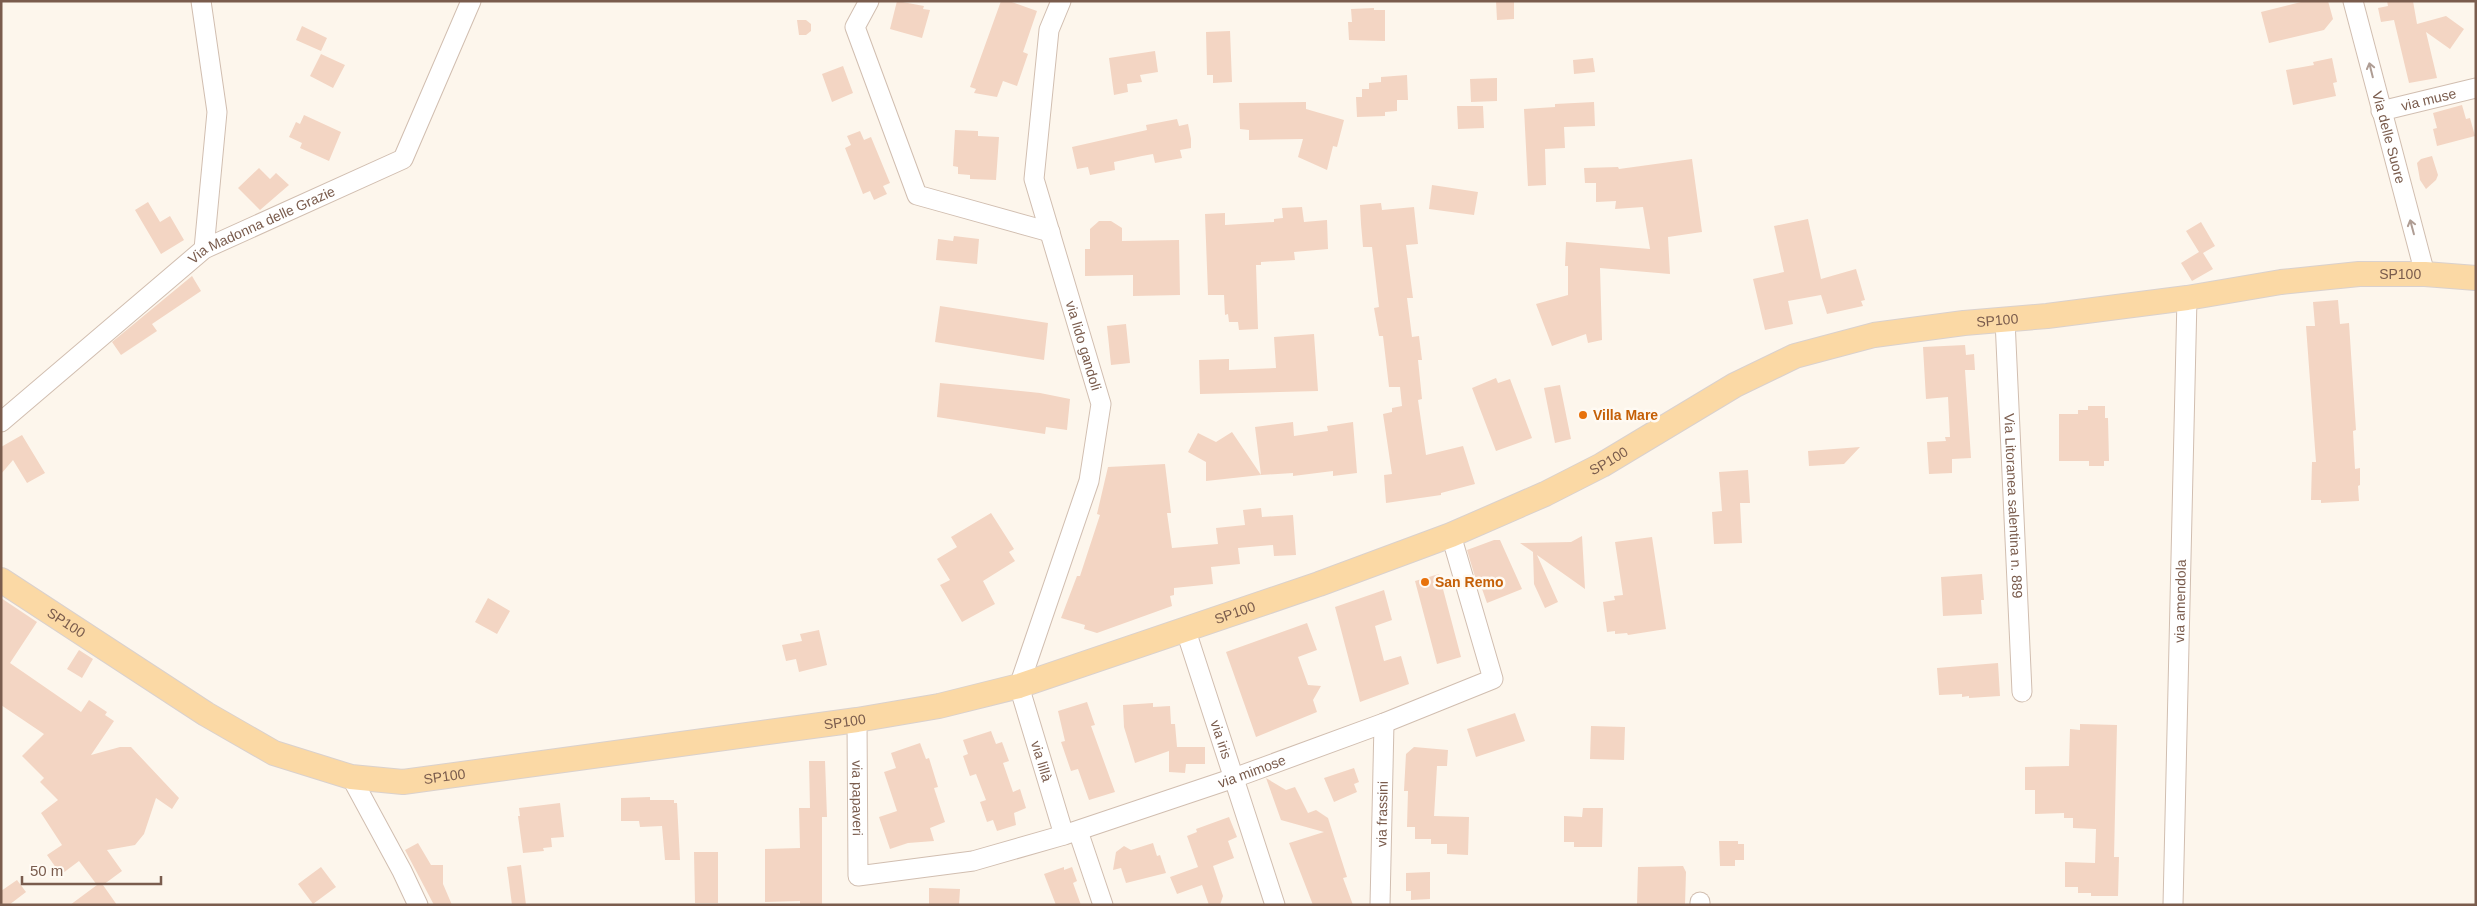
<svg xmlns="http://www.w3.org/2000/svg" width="2477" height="906" viewBox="0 0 2477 906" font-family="Arial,sans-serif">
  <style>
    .building { fill: #f3d5c3 }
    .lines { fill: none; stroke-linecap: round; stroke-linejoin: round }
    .minor-casing { stroke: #d1beb0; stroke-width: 21 }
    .major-casing { stroke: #dad1cd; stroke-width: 26 }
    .minor { stroke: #fff; stroke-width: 19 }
    .major { stroke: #fbd9a5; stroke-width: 24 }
    .oneway { stroke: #af9d94 }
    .food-dot { fill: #e8710a; stroke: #fffaf3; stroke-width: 2 }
    .labels { text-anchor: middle; stroke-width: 5; stroke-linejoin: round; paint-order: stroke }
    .street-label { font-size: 14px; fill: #7a5c4d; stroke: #fffaf3 }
    .food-label { font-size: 14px; font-weight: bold; fill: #c56008; stroke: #fffaf3; text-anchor: start }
  </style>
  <rect width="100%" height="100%" fill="#fdf6ec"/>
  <path class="building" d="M897,1L924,6L923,9L930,10L922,38L890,29Z
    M1001,1H1009L1037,11L1023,52L1028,54L1017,86L1003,81L997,97L974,93L976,89L970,87Z
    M1496,1H1514V19L1497,20Z
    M2305,1H2328L2333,19L2324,30L2269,43L2261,12Z
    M2387,1H2413L2417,24L2446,16L2464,29L2450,49L2426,32L2437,78L2409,83L2394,20L2381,22L2378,8L2388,6Z
    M1374,8V10H1385V41L1349,40L1348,22H1352L1351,9Z
    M797,20H806L811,24V31L806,35H799Z
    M302,26L327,38L321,51L296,40Z
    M1230,31L1232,82L1213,83V75H1207L1206,32Z
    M1155,51L1158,72L1140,75L1142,82L1127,84L1128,92L1114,95L1109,58Z
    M321,54L345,65L333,88L310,76Z
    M1593,58L1595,72L1574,74L1573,60Z
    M2332,58L2337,82L2333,83L2336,96L2293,105L2286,70L2314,65L2313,62Z
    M843,66L853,93L832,102L822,74Z
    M1407,75L1408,100H1397V111L1385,112V116L1357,117L1356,97H1362V89H1369V83L1381,82V77Z
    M1497,78V101L1471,102L1470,79Z
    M1306,102V109L1344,120L1337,147L1333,146L1327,170L1298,157L1303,139L1249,140V130L1240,129L1239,103Z
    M1594,102L1595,126L1564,127L1565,148L1545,149L1546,185L1528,186L1524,109L1555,107V104Z
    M2462,105L2466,119L2470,118L2475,136L2437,146L2433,129L2437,128L2433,113Z
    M1457,106H1483L1484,128L1458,129Z
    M304,115L341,132L329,161L300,148L302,143L289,137L296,122L300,124Z
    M1177,119L1179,126L1188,124L1191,139V148L1180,150L1182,158L1155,163L1153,154L1142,156L1114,162L1115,170L1090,175L1088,167L1077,169L1072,147L1147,130L1146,125Z
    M955,130L978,131V136L999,137L996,180L970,179V175L958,174V167L953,166Z
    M860,131L864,140L871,137L890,183L883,186L887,194L874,200L870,191L863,194L845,148L851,145L847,136Z
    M2432,156L2438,175L2436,180L2426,189L2420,180L2417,163L2421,159Z
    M1692,159L1702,232L1668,237L1670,274L1600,268L1602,340L1588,343L1586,334L1552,346L1536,304L1568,295V266H1565L1566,242L1650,249L1643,207L1615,209L1616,201L1596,202V183H1585L1584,168L1618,167L1619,169Z
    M259,168L270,179L276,173L289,185L260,210L238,188Z
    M1432,185L1478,192L1474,215L1429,209Z
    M148,202L160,222L170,216L184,240L161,254L135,210Z
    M1381,203L1382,210L1414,207L1418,244L1406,245L1413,298H1407L1412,337L1419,336L1422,360H1418L1422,399L1418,400L1426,455L1463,446L1475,484L1441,493V495L1386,503L1384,475L1392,474L1383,414L1392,412V408L1402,406L1400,387H1389L1383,336H1379L1374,308L1379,307L1372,247H1363L1361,224L1360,205Z
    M1302,207L1304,222L1327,220L1328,249L1294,252L1295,260L1261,262V265H1256L1258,329L1239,330L1238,322H1229L1228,314L1225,315L1224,295H1208L1205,214L1225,213V225L1274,222V219L1283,218L1282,208Z
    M1808,219L1821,279L1856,269L1865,300L1861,301L1863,306L1827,314L1821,295L1788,301L1793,324L1765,330L1753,279L1784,272L1774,226Z
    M1099,221H1111L1122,228V241L1179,240L1180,295L1133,296V275L1085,276V249H1090V229Z
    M2201,222L2215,246L2203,253L2213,269L2192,281L2181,263L2199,252L2186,231Z
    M954,236L979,239L977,264L936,260L938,239L953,241Z
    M192,276L201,291L152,324L157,331L121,355L112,342Z
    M2338,300L2340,324L2349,323L2356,430L2353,431L2355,469L2360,468V485L2358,486L2359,501L2321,503V500H2311L2312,462H2316L2306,326H2315L2313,302Z
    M940,306L1048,323L1044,360L935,342Z
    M1126,324L1130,363L1111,365L1107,326Z
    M1314,334L1318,391L1200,394L1199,360L1229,359V370L1276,368L1274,337Z
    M1965,345L1966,355L1974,354L1975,370H1965L1971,458L1952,459V473L1929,474L1927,442L1946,441L1945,437H1950L1948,397L1926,399L1923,347Z
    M1496,378L1498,383L1510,379L1532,438L1496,451L1472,388Z
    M940,383L1040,393L1070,399L1067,430L1046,427L1045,434L937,417Z
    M1560,385L1571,439L1555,443L1544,388Z
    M2088,406H2105V418H2108L2109,461H2104V466H2089V461H2059V414H2078V410H2088Z
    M1293,422L1294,436L1328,431L1327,426L1353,422L1357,473L1333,476V471L1293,476V473L1261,475L1255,427Z
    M1232,432L1261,475L1206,481V462L1188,452L1198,433L1216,442Z
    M22,435L45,473L27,483L13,460L1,474V447Z
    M1860,447L1844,464L1809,466L1808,451Z
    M1165,464L1171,513H1167L1172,548L1218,544L1216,528L1245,525L1243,510L1261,508L1262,517L1293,515L1296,555L1274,556L1273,545L1238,548L1240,564L1211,567L1213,584L1174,588V595L1170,596L1172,606L1097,633L1084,629L1085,625L1061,618L1077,576H1080L1100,515L1097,514L1108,467Z
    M1748,470L1750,503H1740L1742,543L1714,544L1712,512L1722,511L1719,472Z
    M991,513L1014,549L1009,552L1015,561L983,581L995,604L962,622L940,585L950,580L937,559L957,547L951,537Z
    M1582,536L1585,589L1537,555L1558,602L1545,608L1534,584L1533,552L1520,543L1571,542Z
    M1652,537L1666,629L1628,635L1627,633L1615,634V631L1607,632L1603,602L1615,600L1614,596L1623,595L1615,542Z
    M1494,540H1500L1522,589L1487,603L1481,586L1478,587L1467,550Z
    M1439,574L1461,657L1437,664L1415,581Z
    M1982,574L1984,600H1981L1982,614L1943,616L1941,577Z
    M1384,590L1392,620L1375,626L1384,661L1401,656L1409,684L1360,702L1335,607Z
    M1,598L37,622L10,663L81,712L89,700L107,712L105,715L114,721L91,755L120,747H131L179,798L172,809L156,798L144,834L135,845L107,850L122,871L103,885L117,905H70L97,885L79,861L63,873L61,870L59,872L47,855L62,845L41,813L58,800L40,782L44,778L22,756L44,734L1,705Z
    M488,598L510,611L497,634L475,622Z
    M1307,623L1317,650L1298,657L1308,685L1321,686L1313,700L1317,712L1256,737L1226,652Z
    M819,630L827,665L799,672L796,659L786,661L782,645L802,641L800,634Z
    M79,650L93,659L82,678L67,669Z
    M1998,663L2000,696L1969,698V696L1962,697V694L1939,695L1937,668Z
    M1087,702L1095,725L1091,726L1115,792L1089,800L1078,769L1071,771L1061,742L1065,741L1058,711Z
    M1153,703V707L1170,706L1171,724H1175L1177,747H1205V764H1186L1185,773L1169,772V751L1135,763L1124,727L1123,705Z
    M1515,713L1525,741L1476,757L1467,729Z
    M2080,724L2117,725L2114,857H2119L2118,896H2091V893H2078V887H2065V862L2095,863L2096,829L2073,828V818H2064V813L2035,814V790H2025V767L2069,766L2070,729L2080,730Z
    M1591,726L1625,727L1624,760L1590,759Z
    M991,731L996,744L1002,742L1009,761L1003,763L1013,792L1020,789L1026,808L1014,813L1016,825L997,831L993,820L987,822L980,802L986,800L976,774L970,776L963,756L968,754L963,740Z
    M920,743L926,759L929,758L938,787L934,788L945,822L930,828L934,841L908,843L890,849L879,817L897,811L884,772L896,768L891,753Z
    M1414,747L1448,750L1447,766H1437L1434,816L1469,817L1468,855L1447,854V844H1431V839H1415V827H1407L1408,791H1404L1406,754Z
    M809,761H825L827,817H822V905H800V901L765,902V849L800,848L799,808H810Z
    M1354,768L1359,782L1354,784L1357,792L1334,802L1324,778Z
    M1266,778L1286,790L1295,787L1308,813L1316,810L1328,818L1347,877L1343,878L1353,905H1313L1289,843L1324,832L1281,820Z
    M650,797V800H674V803H677L680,860H665L662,826L640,827L639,821H621V798Z
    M560,803L564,837L551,838L552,847L543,848L544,851L523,853L518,816H520L519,808Z
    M1583,808H1603L1602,847H1574V842H1564V816L1582,817Z
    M1229,817L1237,837L1228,841L1234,858L1213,866L1223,896L1220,905H1209L1202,885L1177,894L1170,877L1198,867L1187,836L1197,832L1196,829Z
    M1719,841H1738V844H1744V860H1735V866H1720Z
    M418,843L431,865H443V884L452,905H434L405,850Z
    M1153,843L1157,856L1160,855L1166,873L1126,883L1121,868L1113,870L1116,852L1124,846L1131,850Z
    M694,852H718V903H695Z
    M521,865L526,905H512L507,867Z
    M1683,866L1686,872L1685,905H1637L1638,867Z
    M321,867L336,887L313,904L298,884Z
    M1064,867V870L1072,867L1077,881L1073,883L1081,905H1056L1044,874Z
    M1430,872V899L1411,900V891H1406V873Z
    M17,880L26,892L9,905H1V891Z
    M929,888L960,889L959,905H929Z"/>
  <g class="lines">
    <g class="minor-casing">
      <g id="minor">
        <path d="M201,1L217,112L204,249"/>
        <path d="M869,1L855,27L917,195L1050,232"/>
        <path id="s1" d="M1061,1L1049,30L1034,179L1101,404L1089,481L1019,686L1064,835"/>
        <path id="s2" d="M2353,1L2425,274"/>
        <path id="s3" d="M2381,111L2476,88"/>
        <path id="s4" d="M2005,320L2022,692"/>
        <path id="s5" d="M1,422L204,249L403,159L471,1"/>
        <path id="s6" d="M1186,631L1275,905"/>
        <path id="s7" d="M857,720L858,876L973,861L1064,835L1234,778L1384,723L1493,679L1451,535"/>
        <path d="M351,777L402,871L418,905"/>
        <path d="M1078,831L1103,905"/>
        <path d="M1700,902V905"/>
        <path id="s8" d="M1380,905L1384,723"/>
        <path id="s9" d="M2173,905L2187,298"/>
      </g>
    </g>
    <g class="major-casing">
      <g id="major">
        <path id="s10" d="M1,580L206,714L274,753L351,777L403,782L857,720L939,706L1019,686L1319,584L1451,535L1545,494L1602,465L1735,385L1795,356L1874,335L1964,323L2047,316L2187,298L2281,282L2359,274H2425L2476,278"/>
      </g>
    </g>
    <use href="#minor" class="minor"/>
    <use href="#major" class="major"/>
  </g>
  <defs><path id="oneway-shaft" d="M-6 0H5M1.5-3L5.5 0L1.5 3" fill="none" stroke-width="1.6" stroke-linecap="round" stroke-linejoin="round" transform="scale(1.25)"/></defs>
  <g class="oneway">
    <use href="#oneway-shaft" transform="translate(2371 70) rotate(-104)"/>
    <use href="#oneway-shaft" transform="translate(2412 227) rotate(-105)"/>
  </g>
  <g class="food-dot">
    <circle cx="1583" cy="415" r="5"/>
    <circle cx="1425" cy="582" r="5"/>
  </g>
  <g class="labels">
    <g class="street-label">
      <text dy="5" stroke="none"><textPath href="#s3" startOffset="49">via muse</textPath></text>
      <text dy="5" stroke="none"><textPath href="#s2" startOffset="141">Via delle Suore</textPath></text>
      <text dy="5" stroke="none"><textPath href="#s5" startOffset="329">Via Madonna delle Grazie</textPath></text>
      <text dy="5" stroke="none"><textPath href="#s10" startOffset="2538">SP100</textPath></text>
      <text dy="5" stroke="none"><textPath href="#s10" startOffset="2132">SP100</textPath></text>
      <text dy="5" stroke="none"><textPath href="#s1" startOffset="355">via lido gandoli</textPath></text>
      <text dy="5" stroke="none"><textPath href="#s10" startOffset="1712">SP100</textPath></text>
      <text dy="5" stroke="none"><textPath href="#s4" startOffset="186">Via Litoranea salentina n. 889</textPath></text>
      <text dy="5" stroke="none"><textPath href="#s9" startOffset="304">via amendola</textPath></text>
      <text dy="5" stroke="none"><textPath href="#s10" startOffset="1308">SP100</textPath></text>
      <text dy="5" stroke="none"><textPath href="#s10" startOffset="78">SP100</textPath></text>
      <text dy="5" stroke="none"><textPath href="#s10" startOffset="902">SP100</textPath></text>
      <text dy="5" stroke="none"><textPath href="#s6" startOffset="114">via iris</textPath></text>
      <text dy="5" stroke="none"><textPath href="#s1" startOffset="789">via lillà</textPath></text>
      <text dy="5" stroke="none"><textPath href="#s7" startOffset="565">via mimose</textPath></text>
      <text dy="5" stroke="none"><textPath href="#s10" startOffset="498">SP100</textPath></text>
      <text dy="5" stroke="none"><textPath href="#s7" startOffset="78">via papaveri</textPath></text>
      <text dy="5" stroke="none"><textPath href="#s8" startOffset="91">via frassini</textPath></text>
    </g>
    <g class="food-label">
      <text x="1593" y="420">Villa Mare</text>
      <text x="1435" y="587">San Remo</text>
    </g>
  </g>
  <rect width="2477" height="906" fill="none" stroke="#7a5c4d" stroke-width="5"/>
  <path d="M22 876v8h139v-8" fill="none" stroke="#7a5c4d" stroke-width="2.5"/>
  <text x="30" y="876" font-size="15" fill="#7a5c4d" stroke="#fffaf3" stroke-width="4" paint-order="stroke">50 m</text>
</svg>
